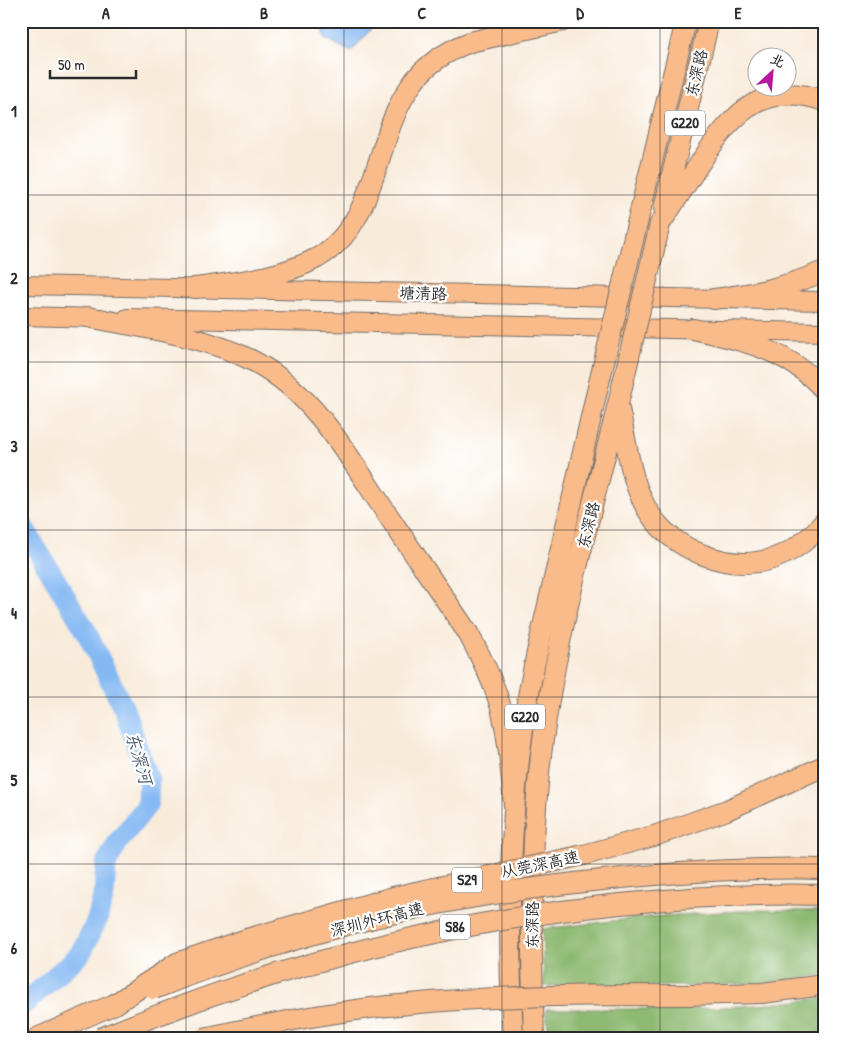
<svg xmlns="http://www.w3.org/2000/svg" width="845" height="1059" viewBox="0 0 845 1059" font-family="'Patrick Hand','LXGW WenKai TC',sans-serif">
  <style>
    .forest { fill: #8db971; stroke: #5c724e }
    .water { fill: #85b9f3; stroke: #58728f }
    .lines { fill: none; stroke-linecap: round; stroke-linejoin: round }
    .river { stroke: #85b9f3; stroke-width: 21 }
    .primary-casing { stroke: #736e68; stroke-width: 20 }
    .highway-casing { stroke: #736e68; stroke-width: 22 }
    .primary { stroke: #fabb8b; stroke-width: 18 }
    .highway { stroke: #fabb8b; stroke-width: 20 }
    .highway-bridge-casing { stroke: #736e68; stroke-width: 22; stroke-linecap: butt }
    .highway-bridge { stroke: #fabb8b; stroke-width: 20 }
    .grid { fill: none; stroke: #2b2b2b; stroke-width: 1; stroke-opacity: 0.55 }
    .labels { text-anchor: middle; stroke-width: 4.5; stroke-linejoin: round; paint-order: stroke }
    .shield { fill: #fff; stroke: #6b6b6b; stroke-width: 1 }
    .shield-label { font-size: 15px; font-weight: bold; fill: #2b2b2b }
    .street-label { font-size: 16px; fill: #2b2b2b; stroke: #fff }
    .water-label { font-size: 18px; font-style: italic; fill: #4a5d71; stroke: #fff }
    .neatline { fill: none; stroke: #2b2b2b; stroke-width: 2 }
    .grid-label { font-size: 16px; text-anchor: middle; font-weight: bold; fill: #2b2b2b }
  </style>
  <rect width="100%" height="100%" fill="#fff"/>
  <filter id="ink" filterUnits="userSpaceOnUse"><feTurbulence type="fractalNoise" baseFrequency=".02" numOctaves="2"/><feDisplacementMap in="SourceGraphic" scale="10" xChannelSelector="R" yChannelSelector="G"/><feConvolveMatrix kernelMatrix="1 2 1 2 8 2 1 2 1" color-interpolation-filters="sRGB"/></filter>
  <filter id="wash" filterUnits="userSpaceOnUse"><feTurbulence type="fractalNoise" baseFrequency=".0096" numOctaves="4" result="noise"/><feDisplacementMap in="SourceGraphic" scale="20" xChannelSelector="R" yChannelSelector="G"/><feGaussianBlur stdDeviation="1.12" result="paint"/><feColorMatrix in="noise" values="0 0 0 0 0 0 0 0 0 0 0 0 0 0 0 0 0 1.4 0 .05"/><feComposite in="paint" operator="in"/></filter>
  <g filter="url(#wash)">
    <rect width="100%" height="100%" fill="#f8ebda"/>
    <path class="forest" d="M753,910L824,911V975L762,983L687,986H544L542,929L647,917Z
      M824,998V1038H549L546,1009H688L758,1005Z"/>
    <path class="water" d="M322,21H378L351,52L325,38Z"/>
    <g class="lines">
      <path class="river" d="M21,523L86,631L124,709L149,780L148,804L118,842L106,864L104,894L97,920L81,953L21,1007"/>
    </g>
  </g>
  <g filter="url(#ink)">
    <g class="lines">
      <g class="primary-casing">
        <path id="primary" d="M21,285L824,301
          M21,316L101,318
          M127,318L824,332"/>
      </g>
      <g class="highway-casing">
        <path id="highway" d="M664,208L709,21
          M637,224L686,21
          M660,224C672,206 684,188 696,169C727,121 759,77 824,101
          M195,288C236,282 280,278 317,258C380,222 373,137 412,84C426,64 447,51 470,42L563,21
          M714,299C755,293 785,288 824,271
          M88,317C143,328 204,335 255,362C313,393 348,455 383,508C412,550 440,592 468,633C481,657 494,682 501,708C509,740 511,772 514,805
          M693,329C742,340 789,350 824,390
          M619,409C627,443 630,484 650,514C662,532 681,546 701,554C749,573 790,562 824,522
          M688,995L762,993L824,985
          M37,1038L115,1004
          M513,1038C508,937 508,836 522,736C528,687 540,639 551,592C566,529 580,466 594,404
          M534,1038C531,949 530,861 539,773C552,648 588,526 618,404"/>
      </g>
      <use href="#primary" class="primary"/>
      <use href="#highway" class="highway"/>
      <g class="highway-bridge-casing">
        <path id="highway-bridge" d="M594,404L637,224
          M618,404L660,224
          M154,989C252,950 355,919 459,900C509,891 561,884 612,879C683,872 753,867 824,869
          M115,1004L177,963L250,938L393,897L584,855L657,835L727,810L824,766
          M101,1038C269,967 438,923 620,904C688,897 756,893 824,895
          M204,1038C268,1024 333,1011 399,1005C495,995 591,995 688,995"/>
      </g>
      <use href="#highway-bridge" class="highway-bridge"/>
    </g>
  </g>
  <path class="grid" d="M186,21V1038M344,21V1038M502,21V1038M660,21V1038M21,195H824M21,362H824M21,530H824M21,697H824M21,864H824"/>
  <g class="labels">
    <g class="shield">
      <rect x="665" y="110.5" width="40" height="25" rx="4"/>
      <rect x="505" y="704.5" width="40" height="25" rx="4"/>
      <rect x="452" y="867.5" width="30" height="25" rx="4"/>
      <rect x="440" y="914.5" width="30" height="25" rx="4"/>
    </g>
    <g class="shield-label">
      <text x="685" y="128">G220</text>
      <text x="525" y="722">G220</text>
      <text x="467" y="885">S29</text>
      <text x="455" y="932">S86</text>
    </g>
    <g class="street-label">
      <text transform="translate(696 73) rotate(-77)" y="6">东深路</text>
      <text transform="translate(423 293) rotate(1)" y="6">塘清路</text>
      <text transform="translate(588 525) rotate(-76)" y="6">东深路</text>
      <text transform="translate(540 864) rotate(-12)" y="6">从莞深高速</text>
      <text transform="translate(377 919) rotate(-14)" y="6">深圳外环高速</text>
      <text transform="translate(532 925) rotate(-90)" y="6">东深路</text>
    </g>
    <g class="water-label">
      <text transform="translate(139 758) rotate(74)" y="6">东深河</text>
    </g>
  </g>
  <rect width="845" height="1059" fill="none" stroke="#fff" stroke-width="55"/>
  <g transform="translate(772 72) rotate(26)"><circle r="24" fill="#ffffff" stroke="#aaaaaa"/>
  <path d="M0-4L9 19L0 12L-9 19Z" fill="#b5179e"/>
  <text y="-8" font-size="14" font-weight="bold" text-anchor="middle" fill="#2b2b2b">北</text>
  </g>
  <path d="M50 70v8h86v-8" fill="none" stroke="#2b2b2b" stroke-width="2.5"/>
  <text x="58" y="70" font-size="15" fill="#2b2b2b" stroke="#ffffff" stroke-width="4" paint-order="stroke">50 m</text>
  <rect x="28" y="28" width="790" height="1004" class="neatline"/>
  <g class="grid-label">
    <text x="106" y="19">A</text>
    <text x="264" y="19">B</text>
    <text x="422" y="19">C</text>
    <text x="580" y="19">D</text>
    <text x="738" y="19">E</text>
    <text x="14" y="117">1</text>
    <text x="14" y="284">2</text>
    <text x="14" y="452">3</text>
    <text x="14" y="619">4</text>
    <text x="14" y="786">5</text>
    <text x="14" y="954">6</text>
  </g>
</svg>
